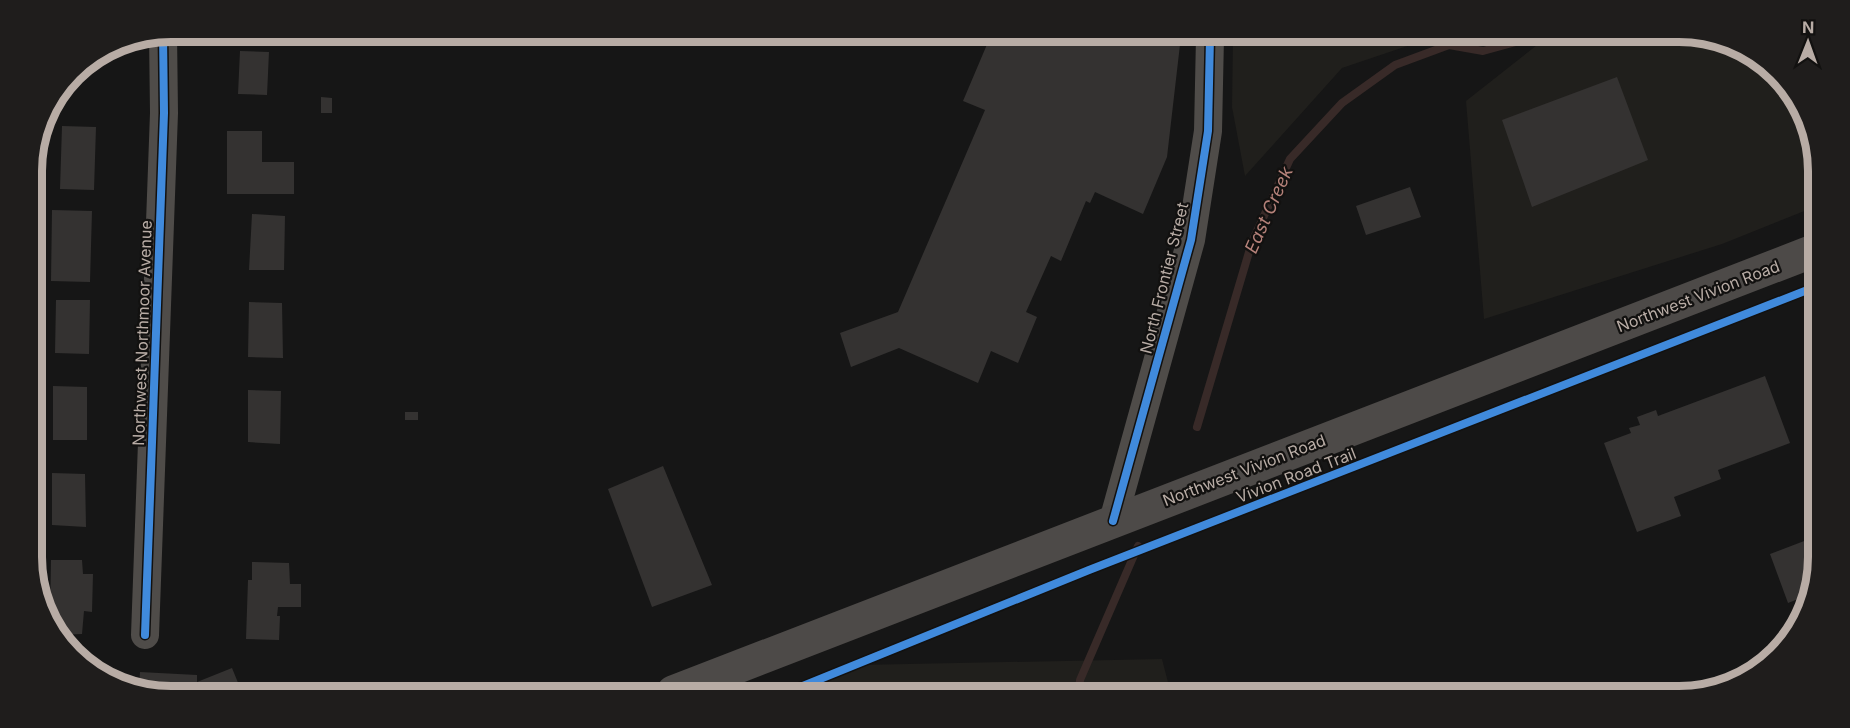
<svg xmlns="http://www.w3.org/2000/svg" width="1850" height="728" viewBox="0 0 1850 728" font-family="Inter,sans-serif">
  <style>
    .built { fill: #201f1c }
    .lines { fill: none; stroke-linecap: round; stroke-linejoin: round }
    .stream { stroke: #382a28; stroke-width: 8 }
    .building { fill: #343231 }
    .minor { stroke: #4f4c49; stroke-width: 28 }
    .secondary { stroke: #4d4a48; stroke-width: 33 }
    .cycleway-casing { stroke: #121110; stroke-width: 11 }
    .cycleway { stroke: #408adc; stroke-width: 8 }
    .labels { text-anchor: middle; stroke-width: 4.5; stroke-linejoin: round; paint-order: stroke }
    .street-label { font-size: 16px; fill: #b8aca5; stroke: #121110 }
    .water-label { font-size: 18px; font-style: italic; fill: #b5827a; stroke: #121110 }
    .rim { fill: none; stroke: #b8aca5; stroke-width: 8 }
  </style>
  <rect width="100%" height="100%" fill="#161616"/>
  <path class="built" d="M1233,37L1431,38L1342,68L1245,176L1232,107Z
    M1546,38L1724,39L1790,86L1817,152V206L1722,244L1484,319L1466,101Z
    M1162,659L1171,694L795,692L859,665Z"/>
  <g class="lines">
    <path class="stream" d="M1197,427L1252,242L1290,159L1342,103L1395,65L1449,45L1483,51L1530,38
      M1079,693L1080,680L1138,546"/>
  </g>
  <path class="building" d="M208,32H241L240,39L208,37Z
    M991,35L1181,36L1167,157L1143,214L1095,192L1090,203L1086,201L1061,261L1051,256L1026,312L1037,317L1018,363L991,351L978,383L899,348L851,367L840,333L898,312L985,110L963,101Z
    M1689,39H1724L1739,50L1688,42Z
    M240,51L269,52L267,95L238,94Z
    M1617,77L1648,160L1532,207L1502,120Z
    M321,97L332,98V113H321Z
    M62,126L96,127L94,190L60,189Z
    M227,131H262V162H294V194H227Z
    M1410,187L1421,217L1366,235L1356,206Z
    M52,210L92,211L90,282L51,281Z
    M252,214L285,216L284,270H249Z
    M56,300H90L89,354L55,353Z
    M249,302L282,303L283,358L248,357Z
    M1765,376L1790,443L1718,470L1721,479L1674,497L1681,516L1637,532L1604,443L1631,433L1629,428L1640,425L1637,417L1656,410L1658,416Z
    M53,386L87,387V440H53Z
    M248,390L281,391L280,444L248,442Z
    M405,412H418V420H405Z
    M663,466L712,585L652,607L608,489Z
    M52,473L85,474L86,527L52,525Z
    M1812,538L1811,594L1788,603L1770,554Z
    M51,560H82L83,574H93L92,612L84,611L82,634L59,635L50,616Z
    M252,562L289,563L290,584H301V607H278L277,616H280L279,640L246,639L248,580H252Z
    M232,668L241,690L139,689L140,672L197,675V682Z"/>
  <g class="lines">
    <path class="minor" d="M1113,521L1191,240L1208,131L1210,37
      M145,635L164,113L163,33"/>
    <path class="secondary" d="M673,692L1816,250"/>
    <g class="cycleway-casing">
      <path id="cycleway" d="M1113,521L1191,240L1208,131L1210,37
        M145,635L164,113L163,33
        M788,692L1089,570L1815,287"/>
    </g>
    <use href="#cycleway" class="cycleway"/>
  </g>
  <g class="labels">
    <g class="street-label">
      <text transform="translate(1164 278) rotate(-76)" y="6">North Frontier Street</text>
      <text transform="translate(1698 296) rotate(-21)" y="6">Northwest Vivion Road</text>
      <text transform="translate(142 333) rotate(-88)" y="6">Northwest Northmoor Avenue</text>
      <text transform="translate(1244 470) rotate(-21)" y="6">Northwest Vivion Road</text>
      <text transform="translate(1296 475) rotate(-21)" y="6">Vivion Road Trail</text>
    </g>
    <g class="water-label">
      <text transform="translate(1269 210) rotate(-66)" y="6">East Creek</text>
    </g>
  </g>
  <path d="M0 0H1850V728H0ZM171 42H1679A129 129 0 0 1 1808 171V557A129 129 0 0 1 1679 686H171A129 129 0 0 1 42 557V171A129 129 0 0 1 171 42Z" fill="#1f1d1c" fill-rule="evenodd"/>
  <path class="rim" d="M171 42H1679A129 129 0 0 1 1808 171V557A129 129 0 0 1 1679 686H171A129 129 0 0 1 42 557V171A129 129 0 0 1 171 42Z"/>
  <g transform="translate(1808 42) rotate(1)" stroke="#121110" stroke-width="4.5" paint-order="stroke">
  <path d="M0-4.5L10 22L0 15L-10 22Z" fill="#b8aca5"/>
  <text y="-9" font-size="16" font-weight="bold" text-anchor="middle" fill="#b8aca5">N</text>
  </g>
</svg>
